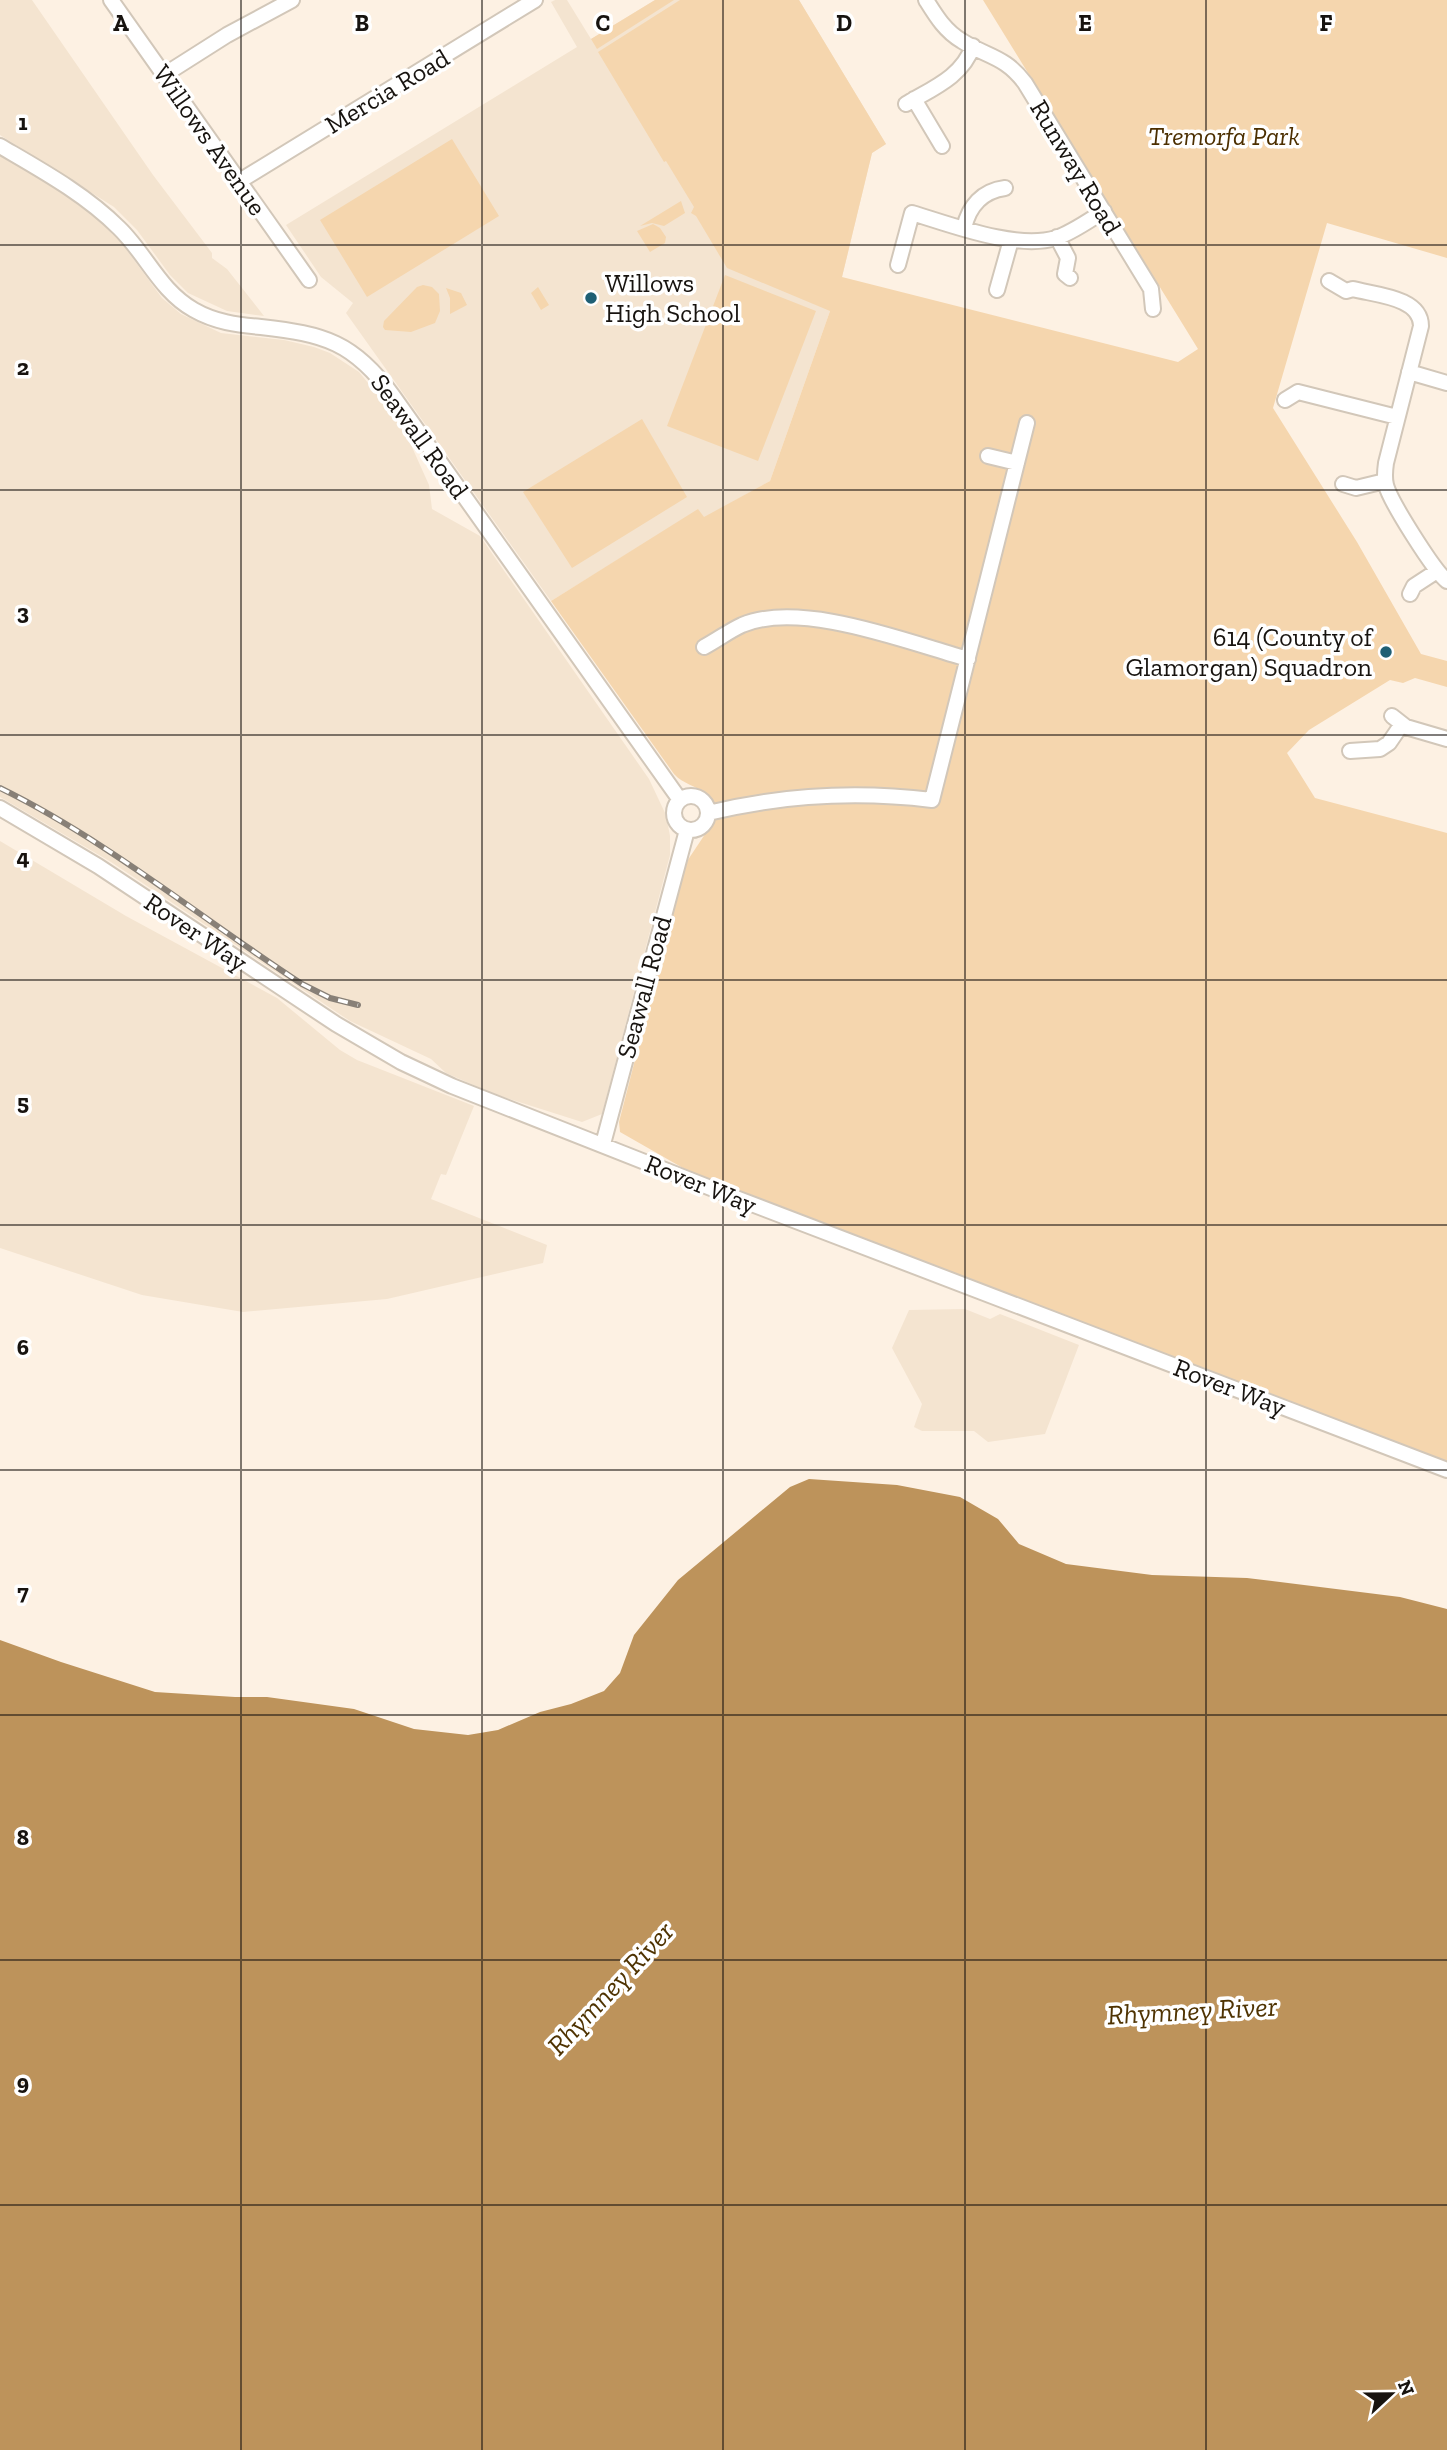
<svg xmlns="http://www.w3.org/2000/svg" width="1447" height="2450" viewBox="0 0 1447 2450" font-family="'Zilla Slab',serif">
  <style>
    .built { fill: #f4e4d0 }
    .green { fill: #f5d6ae }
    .water { fill: #bd935b }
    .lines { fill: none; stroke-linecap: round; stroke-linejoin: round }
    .minor-casing { stroke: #d2c7b9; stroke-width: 18 }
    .minor { stroke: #fff; stroke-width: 14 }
    .rail-casing { stroke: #888077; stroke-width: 6 }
    .rail { stroke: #fff; stroke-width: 3.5; stroke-dasharray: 10; stroke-linecap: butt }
    .grid { fill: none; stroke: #17130f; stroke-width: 2; stroke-opacity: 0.55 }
    .poi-dot { fill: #1f5f74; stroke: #fff; stroke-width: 2.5 }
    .labels { text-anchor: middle; stroke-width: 7; stroke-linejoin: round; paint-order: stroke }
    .street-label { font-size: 26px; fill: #17130f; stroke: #fff }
    .park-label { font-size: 26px; font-style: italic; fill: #4c2f00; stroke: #fff }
    .poi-label { font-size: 26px; fill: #17130f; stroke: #fff; text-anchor: start }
    .water-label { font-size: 28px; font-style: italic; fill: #4f3302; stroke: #fff }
    .grid-label { font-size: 23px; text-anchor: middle; font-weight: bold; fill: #17130f; stroke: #fff; stroke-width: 7; stroke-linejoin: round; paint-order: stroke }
  </style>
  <rect width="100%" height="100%" fill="#fdf1e3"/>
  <path class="built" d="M0,0H32L153,175L212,253V258L227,269L264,316L227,311L188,293L170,275L137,230L114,207L0,135Z
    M555,0H567L591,39L655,0H799L886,144L872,153L842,277L770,481L704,518L698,510L551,601L346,313L353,303L321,277L286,225L577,47L551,2Z
    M0,153L45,180L103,222L115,234L162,298L181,314L221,333L284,340L314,347L330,353L359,372L378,395L407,436L429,485L432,509L480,536L649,779L666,815L670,836V855L602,1114L582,1122L494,1094L446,1073L431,1059L350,1021L111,862L0,797Z
    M0,841L126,916L277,998L340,1050L357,1060L474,1106L446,1175L441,1174L431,1199L547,1245L543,1263L387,1299L243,1312L142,1295L0,1248Z
    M965,1309L990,1319L1000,1314L1079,1345L1045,1434L988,1442L974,1431H922L914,1427L922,1404L892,1348L909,1310Z"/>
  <path class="green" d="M655,0H674L597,49L591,39Z
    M680,0H799L886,144L872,153L842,277L1178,362L1198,349L983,0H1447V258L1327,223L1273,408L1357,542L1421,654L1447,661V687L1415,678L1403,683L1390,680L1309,730L1287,753L1315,798L1447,833V1462L697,1176L620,1132L619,1122L685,866C693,847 730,812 707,794C696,786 683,784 674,774L551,601L698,509L704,517L770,481L830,311L727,268L696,216L691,213L694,207L666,161L664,162L598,52Z
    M452,139L499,216L367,297L320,220Z
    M681,201L685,213L664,226L652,223L640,226Z
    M653,224L660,228L666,237L665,243L650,252L637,231Z
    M725,275L816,311L758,461L667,426Z
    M423,285L432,287L439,294L440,311L435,323L411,332L385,330L383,327L384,321L417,287Z
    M538,287L549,305L541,310L531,293Z
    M446,288L461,293L467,305L450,314V298Z
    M642,419L687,497L572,568L523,492Z"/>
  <path class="water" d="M809,1479L897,1485L960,1497L998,1519L1019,1544L1066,1564L1152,1575L1247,1578L1400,1597L1447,1609V2450H0V1640L61,1662L155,1692L235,1697H267L354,1709L414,1729L468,1735L498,1730L540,1712L571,1704L604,1691L620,1673L634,1635L678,1580L790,1487Z"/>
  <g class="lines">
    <g class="minor-casing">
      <path id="minor" d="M111,0L309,280
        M926,0C936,16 945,31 962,41C987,57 1005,56 1025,83L1151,289L1153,309
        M164,75L227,35L292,0
        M914,99L942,146
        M906,104C933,88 962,77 973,46
        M0,146C41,170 85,194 119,228C146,254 160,291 194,310C215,322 237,325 261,327C324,334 354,342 393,396L680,800
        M238,182L535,0
        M964,228C969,206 982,191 1005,188
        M1057,237L1068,258L1065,274L1070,278
        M898,265L912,213C952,225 1016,250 1056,238C1073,232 1088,221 1104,211
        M1329,281L1346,291
        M997,290L1011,240
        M1346,291L1353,289C1375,295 1421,297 1421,326L1386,463C1385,470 1384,477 1386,485C1390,501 1434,571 1447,581
        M1409,372L1447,383
        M1298,392L1397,417
        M1285,400L1298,392
        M988,456L1017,463
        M1343,484L1356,488L1385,481
        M1410,594L1414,586L1437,571
        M704,647C717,640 729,631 742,625C801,600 907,642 968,659
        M1392,716L1406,727L1447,739
        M1350,751L1380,749L1389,743L1402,724
        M674 813a17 17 0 1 1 34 0a17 17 0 1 1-34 0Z
        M0,808L98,866L336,1024L401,1062L452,1086L736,1198L1447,1470
        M708,813C782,795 857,791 932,800L1027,423
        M603,1144L687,830"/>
    </g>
    <use href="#minor" class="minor"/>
    <g class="rail-casing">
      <path id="rail" d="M0,788C108,841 202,919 302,984L330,998L358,1005"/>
    </g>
    <use href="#rail" class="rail"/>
  </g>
  <path class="grid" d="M241,0V2450M482,0V2450M723,0V2450M965,0V2450M1206,0V2450M0,245H1447M0,490H1447M0,735H1447M0,980H1447M0,1225H1447M0,1470H1447M0,1715H1447M0,1960H1447M0,2205H1447"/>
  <g class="poi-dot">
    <circle cx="591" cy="298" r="7"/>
    <circle cx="1386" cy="652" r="7"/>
  </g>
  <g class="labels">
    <g class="street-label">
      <text transform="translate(387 91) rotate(-31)" y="9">Mercia Road</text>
      <text transform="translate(210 140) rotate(55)" y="9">Willows Avenue</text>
      <text transform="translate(1076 167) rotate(59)" y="9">Runway Road</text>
      <text transform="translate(420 436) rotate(54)" y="9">Seawall Road</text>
      <text transform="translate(196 932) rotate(34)" y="9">Rover Way</text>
      <text transform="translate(644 987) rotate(-75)" y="9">Seawall Road</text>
      <text transform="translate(701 1184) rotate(22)" y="9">Rover Way</text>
      <text transform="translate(1230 1387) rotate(21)" y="9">Rover Way</text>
    </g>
    <g class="park-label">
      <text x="1224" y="145">Tremorfa Park</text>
    </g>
    <g class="poi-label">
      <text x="605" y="292">Willows<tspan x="605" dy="30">High School</tspan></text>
      <text x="1372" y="646" text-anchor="end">614 (County of<tspan x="1372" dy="30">Glamorgan) Squadron</tspan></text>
    </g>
    <g class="water-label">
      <text transform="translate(610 1988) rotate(-47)" y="10">Rhymney River</text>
      <text transform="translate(1192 2010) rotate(-3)" y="10">Rhymney River</text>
    </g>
  </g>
  <g class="grid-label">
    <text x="121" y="31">A</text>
    <text x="362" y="31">B</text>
    <text x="603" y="31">C</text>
    <text x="844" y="31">D</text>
    <text x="1085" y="31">E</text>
    <text x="1326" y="31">F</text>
    <text x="23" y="130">1</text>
    <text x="23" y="375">2</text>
    <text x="23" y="620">3</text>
    <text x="23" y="865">4</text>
    <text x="23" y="1110">5</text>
    <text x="23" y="1355">6</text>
    <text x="23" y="1600">7</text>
    <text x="23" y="1845">8</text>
    <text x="23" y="2090">9</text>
  </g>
  <g transform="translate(1391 2394) rotate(68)" stroke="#ffffff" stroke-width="5" paint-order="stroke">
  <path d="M0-5L12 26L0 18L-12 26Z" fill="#17130f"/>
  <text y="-10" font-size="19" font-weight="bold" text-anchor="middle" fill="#17130f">N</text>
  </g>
</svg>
